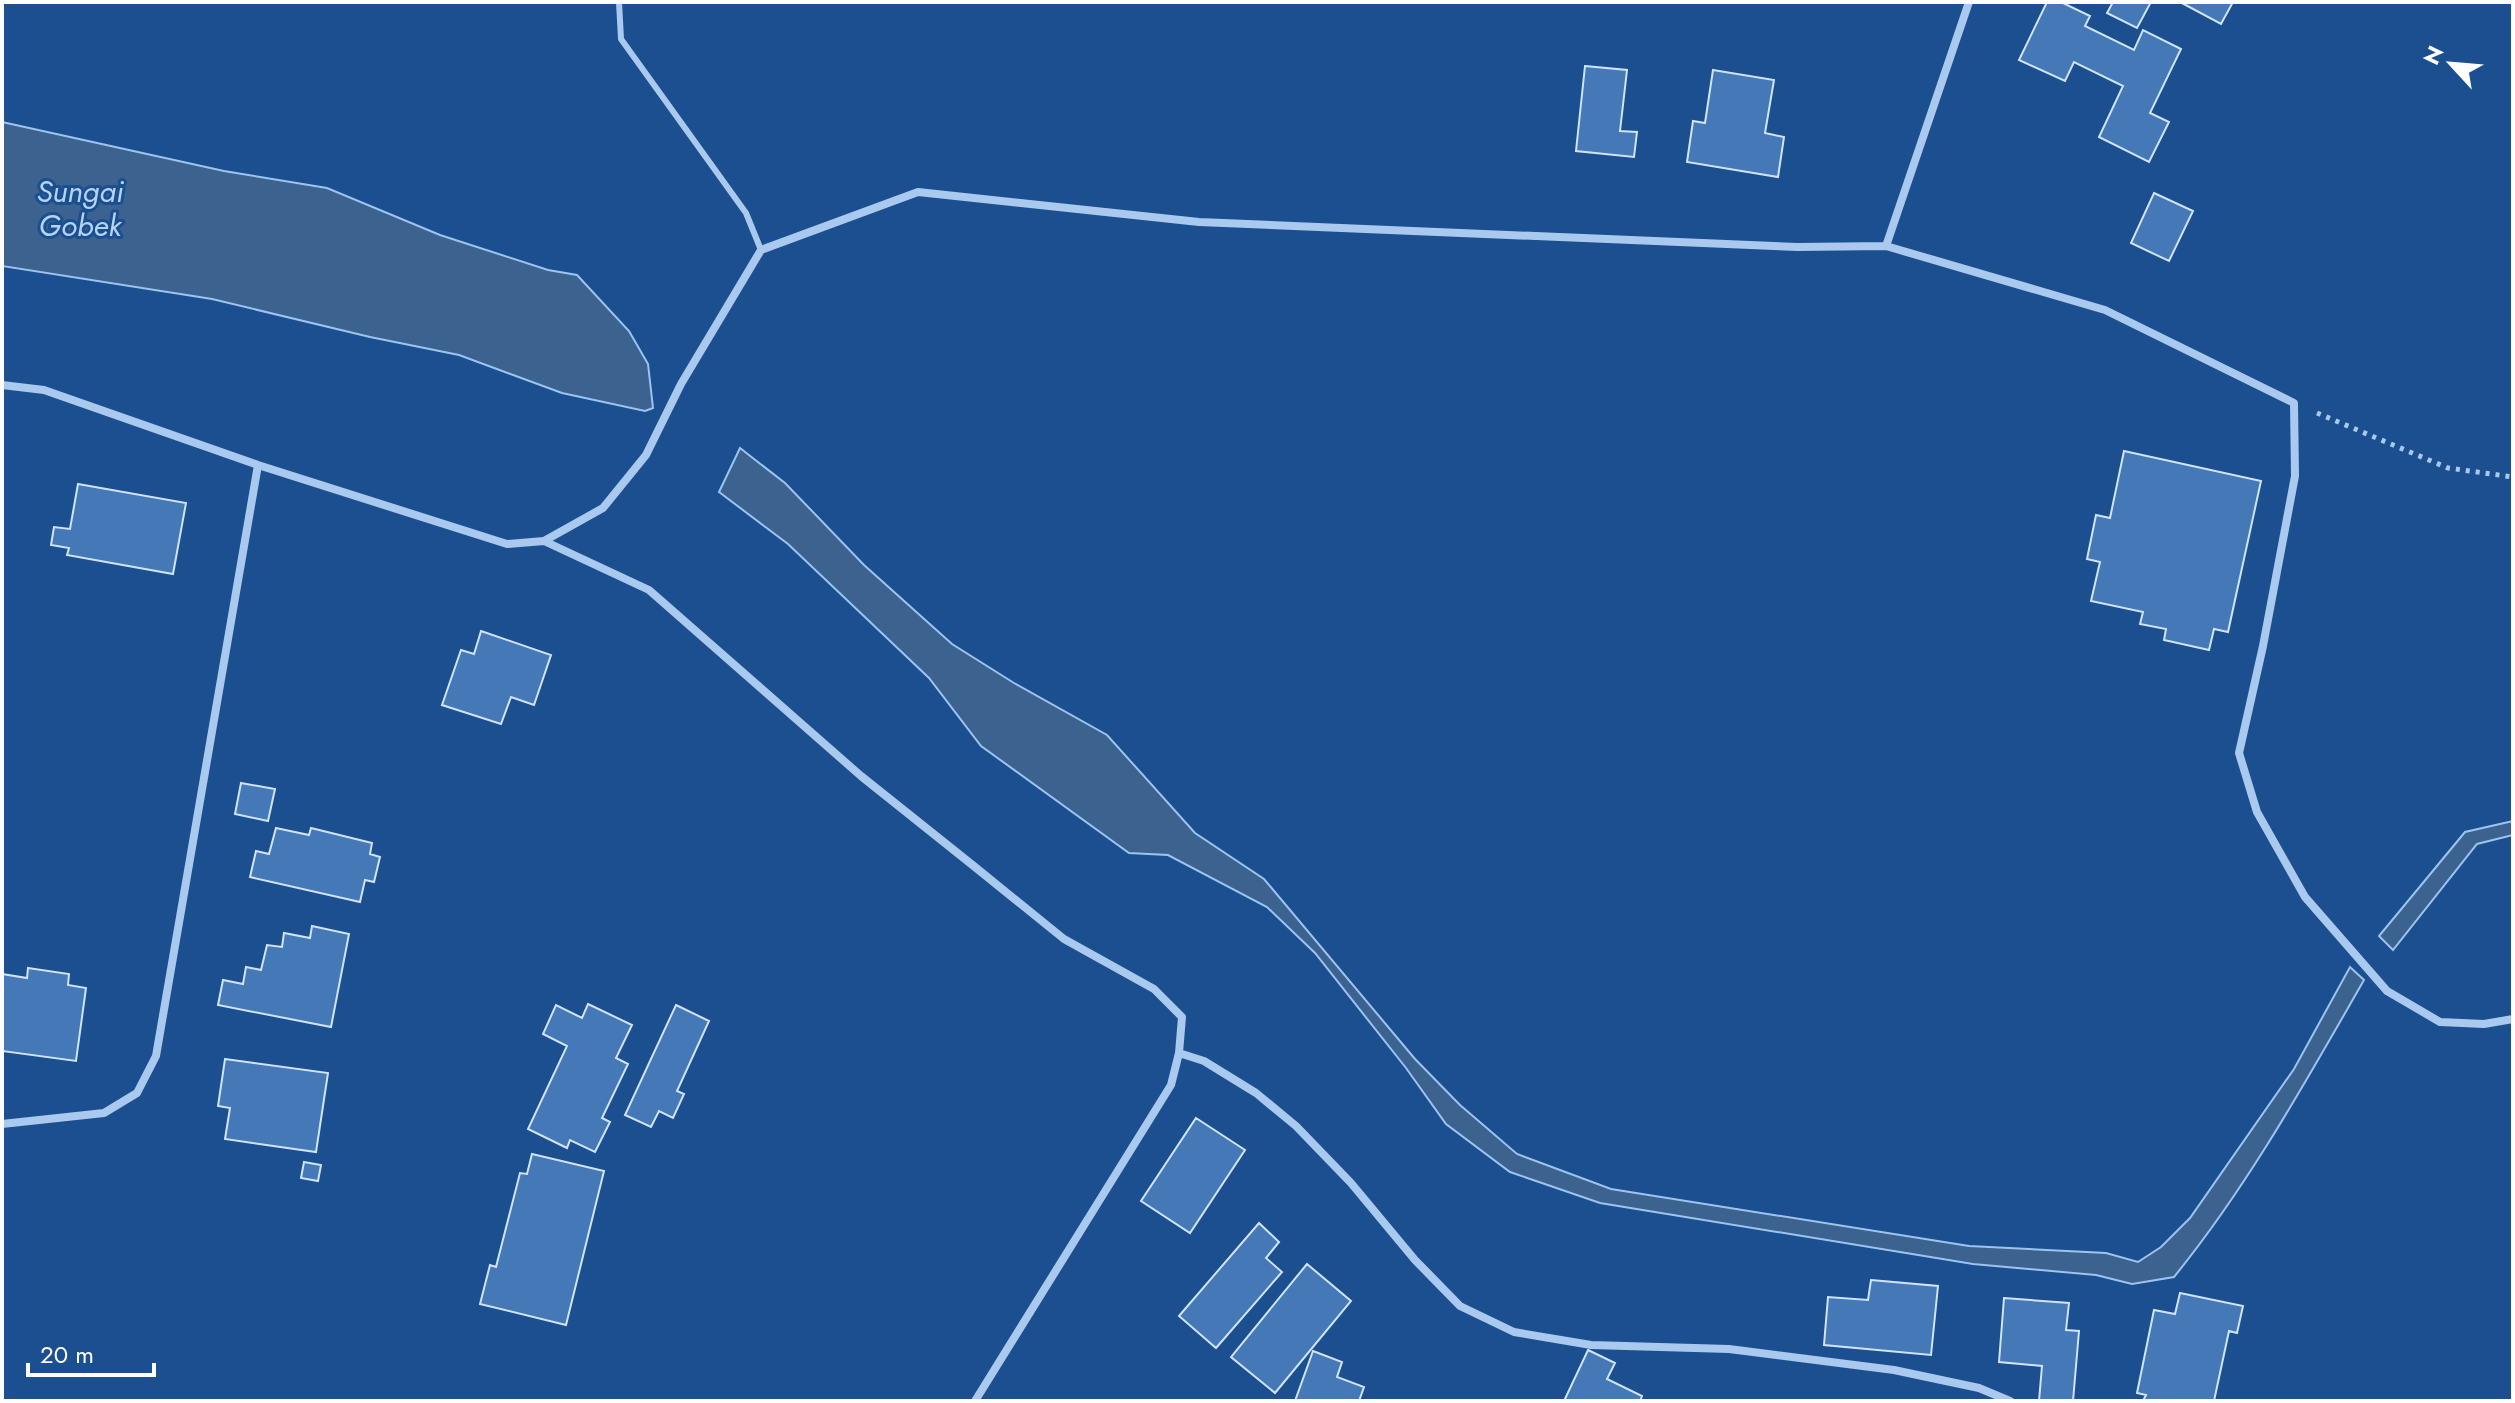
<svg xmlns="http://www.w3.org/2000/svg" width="2515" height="1403" viewBox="0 0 2515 1403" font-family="Jost,sans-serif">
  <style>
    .water { fill: #3c6290; stroke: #9cc4f0; stroke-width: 2 }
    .building { fill: #4478b7; stroke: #cfe3fa; stroke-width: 2 }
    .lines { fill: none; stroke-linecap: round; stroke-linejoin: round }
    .path { stroke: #a9c9ee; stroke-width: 5; stroke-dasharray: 4 6; stroke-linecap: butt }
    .lane { stroke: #a9c9ee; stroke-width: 6 }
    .street { stroke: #a9c9ee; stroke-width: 8 }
    .labels { text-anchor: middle; stroke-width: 6; stroke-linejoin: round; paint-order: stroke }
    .water-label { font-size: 30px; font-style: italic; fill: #b5d3f5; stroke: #1b4f8f }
  </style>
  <rect width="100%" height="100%" fill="#1b4f8f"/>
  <path class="water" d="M2,122L224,171L327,188L440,235L548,270L577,275L629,331L648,364L653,408L645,411L562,393L459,355L370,337L212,299L2,266Z
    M740,448L785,483L864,565L952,644L1014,683L1107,735L1195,833L1264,879L1415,1059L1460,1105L1517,1154L1611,1189L1969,1246L2106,1253L2138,1262L2161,1247L2190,1218L2294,1069L2350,967L2364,980C2306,1081 2248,1186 2174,1277L2132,1284L2096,1275L1973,1264L1600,1203L1510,1172L1446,1124L1406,1068L1315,953L1267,907L1168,855L1129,853L981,746L929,678L788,544L719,492Z
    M2513,821V835L2477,844L2393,950L2379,936L2465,832Z"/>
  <path class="building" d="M2047,2H2061L2090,16L2085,26L2134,50L2143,30L2181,49L2150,113L2169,122L2149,162L2099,137L2123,86L2074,62L2065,81L2019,60Z
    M2113,2H2151L2137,28L2107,13Z
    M2180,2H2233L2221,24Z
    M1585,66L1627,70L1620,131L1637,132L1634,157L1576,151Z
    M1713,70L1774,80L1765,133L1784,137L1778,177L1687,162L1693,121L1705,123Z
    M2154,193L2193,211L2169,261L2131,243Z
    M2124,451L2261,481L2228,632L2214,629L2209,650L2164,640L2166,629L2140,624L2143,612L2091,601L2100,562L2087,559L2096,515L2110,518Z
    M78,484L186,503L173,574L67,555L69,548L51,545L54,527L70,529Z
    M481,631L551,655L534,705L511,697L501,724L442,705L461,650L474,654Z
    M241,783L275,789L268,821L235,814Z
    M276,828L309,835L311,828L372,843L370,854L380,857L374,882L365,880L360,902L250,877L256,851L269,854Z
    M312,926L349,934L331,1027L218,1005L223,980L243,984L246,967L261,970L267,945L282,947L284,933L310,938Z
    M28,968L69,974L68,985L86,988L76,1061L2,1051V974L27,978Z
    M588,1004L632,1025L616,1058L628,1064L602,1118L610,1122L595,1152L570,1140L567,1148L528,1129L567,1046L543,1034L556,1005L582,1018Z
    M676,1005L709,1021L677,1091L684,1094L673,1118L659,1111L651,1127L625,1115Z
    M225,1059L328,1073L316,1152L225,1139L230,1108L218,1106Z
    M1196,1118L1245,1150L1190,1233L1141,1201Z
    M532,1154L604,1171L566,1325L480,1304L490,1265L496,1267L520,1173L527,1174Z
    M304,1162L321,1165L318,1181L301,1178Z
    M1259,1223L1279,1242L1266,1258L1282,1272L1216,1348L1179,1316Z
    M1307,1264L1351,1301L1275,1393L1231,1357Z
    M1871,1280L1938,1286L1931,1355L1824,1345L1828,1297L1868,1300Z
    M2180,1293L2243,1306L2237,1333L2229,1331L2214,1401H2143L2146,1395L2137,1393L2154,1310L2175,1314Z
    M2004,1298L2069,1303L2066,1330L2079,1331L2073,1401H2039L2042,1366L1999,1362Z
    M1588,1350L1615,1363L1607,1379L1642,1396L1640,1401H1564Z
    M1313,1351L1342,1362L1337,1377L1364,1387L1359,1401H1295Z"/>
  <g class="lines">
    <path class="path" d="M2317,413L2448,468L2513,477"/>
    <path class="lane" d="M619,2L621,39L746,213L761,250"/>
    <path class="street" d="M1886,246L1969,2
      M2,385L44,390L258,465L507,544L544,541L603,508L646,455L681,384L761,250L918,192L1199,222L1797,247L1886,246L2105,310L2294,403L2295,476L2263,646L2239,753L2257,812L2305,897L2387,991L2440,1022L2484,1024L2513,1019
      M544,541L649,590L861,776L975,867L1064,939L1154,989L1182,1017L1179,1053L1171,1085L975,1401
      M1179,1053L1204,1061L1256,1093L1296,1126L1351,1183L1415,1260L1460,1306L1514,1332L1591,1345L1729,1349L1894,1370L1979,1388L2010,1401
      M2,1124L104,1113L137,1093L156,1056L258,465"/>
  </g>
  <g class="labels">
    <g class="water-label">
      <text x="80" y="202">Sungai<tspan x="80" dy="34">Gobek</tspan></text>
    </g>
  </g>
  <rect width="2515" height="1403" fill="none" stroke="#ffffff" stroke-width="8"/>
  <g transform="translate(2451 64) rotate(296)" stroke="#1b4f8f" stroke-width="6" paint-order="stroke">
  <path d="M0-6L14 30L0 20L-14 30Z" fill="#ffffff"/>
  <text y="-12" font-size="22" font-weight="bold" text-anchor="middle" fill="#ffffff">N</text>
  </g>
  <path d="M28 1363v12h126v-12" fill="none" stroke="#ffffff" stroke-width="4"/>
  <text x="40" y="1363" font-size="24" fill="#ffffff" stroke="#1b4f8f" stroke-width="6" paint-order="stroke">20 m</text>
</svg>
